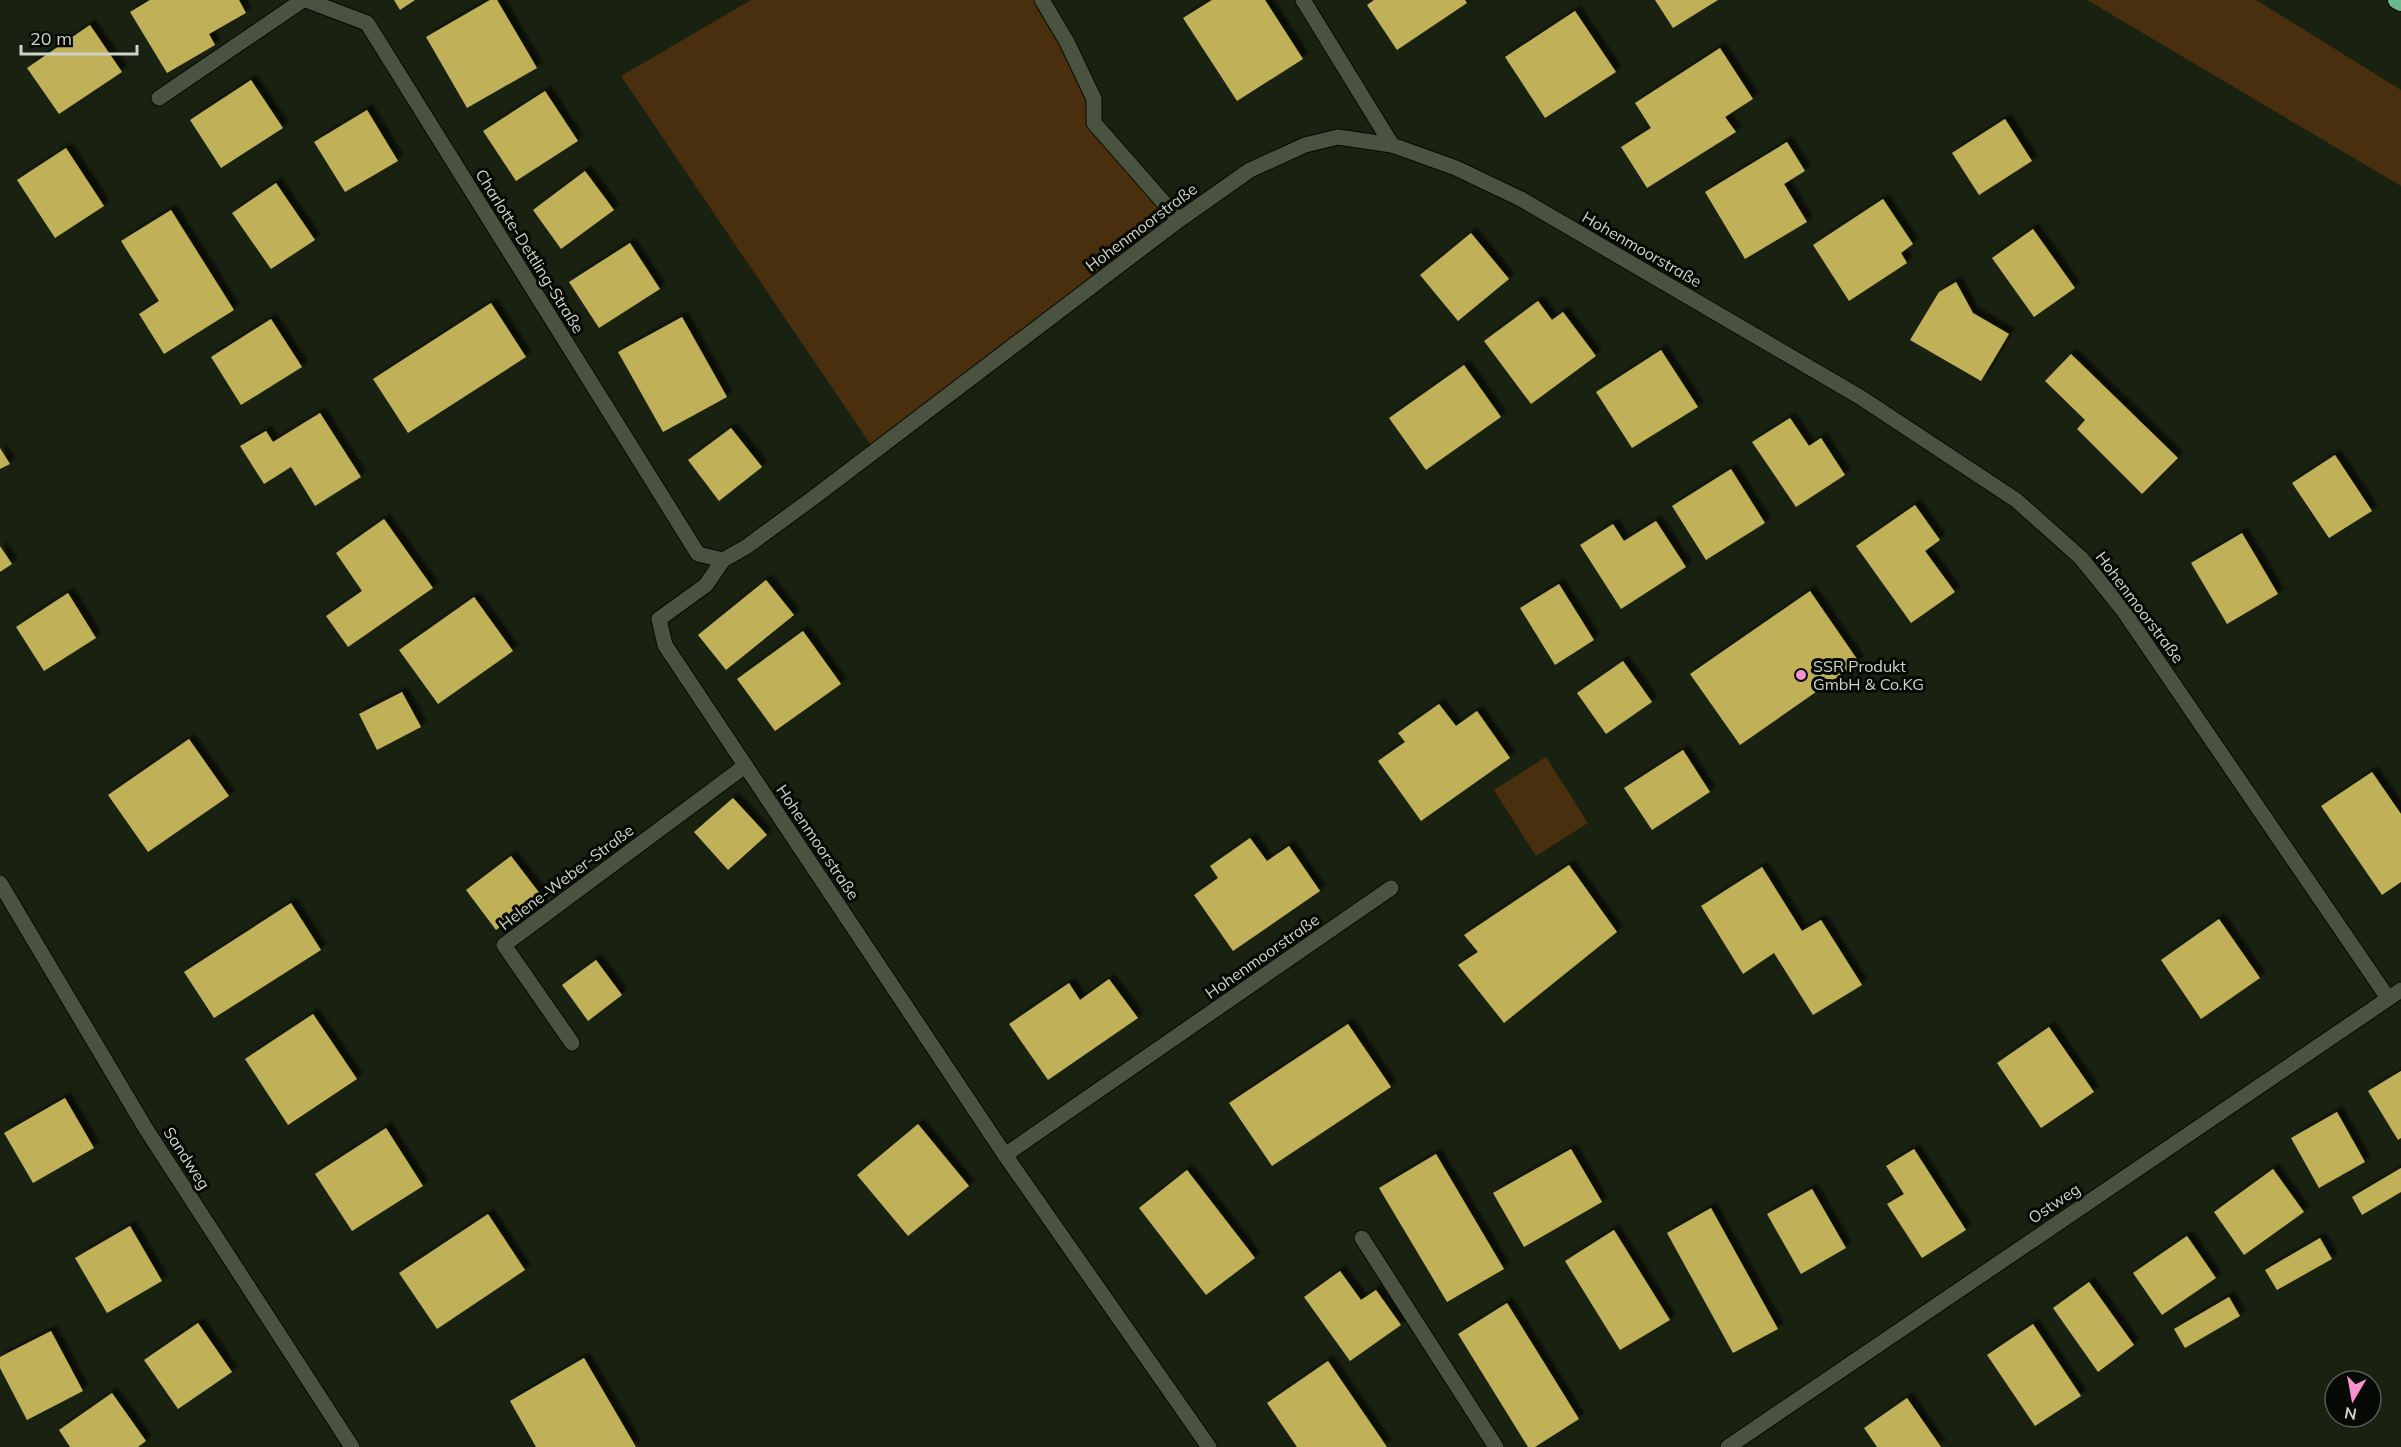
<svg xmlns="http://www.w3.org/2000/svg" width="2401" height="1447" viewBox="0 0 2401 1447" font-family="Mulish,sans-serif">
  <style>
    .green { fill: #492f0e }
    .building { fill: #c0b059; filter: url(#shadow) }
    .lines { fill: none; stroke-linecap: round; stroke-linejoin: round }
    .service-casing { stroke: #050a00; stroke-width: 17 }
    .minor-casing { stroke: #050a00; stroke-width: 17 }
    .motorway-casing { stroke: #050a00; stroke-width: 20 }
    .service { stroke: #4a5340; stroke-width: 15 }
    .minor { stroke: #4a5340; stroke-width: 15 }
    .motorway { stroke: #69b98d; stroke-width: 18 }
    .poi-dot { fill: #f690d1; stroke: #060904; stroke-width: 2 }
    .labels { text-anchor: middle; stroke-width: 6; stroke-linejoin: round; paint-order: stroke }
    .street-label { font-size: 16px; fill: #ced4c9; stroke: #060904 }
    .poi-label { font-size: 16px; fill: #ced4c9; stroke: #060904; text-anchor: start }
  </style>
  <defs>
    <filter id="shadow"><feDropShadow dx="5.5" dy="-5.5" stdDeviation="1.5" flood-color="#0009"/></filter>
  </defs>
  <rect width="100%" height="100%" fill="#192110"/>
  <path class="green" d="M751,0H1041L1094,99V123L1179,220L875,451L621,76Z
    M2087,0H2256L2401,90V186Z
    M1546,757L1588,823L1536,856L1494,790Z"/>
  <path class="building" d="M150,0H239L246,13L209,34L215,45L167,73L130,12Z
    M394,0H415L400,10Z
    M490,0H497L537,68L467,108L426,37Z
    M1212,0H1265L1303,59L1237,101L1183,18Z
    M1374,0H1465L1467,3L1397,50L1367,5Z
    M1655,0H1718L1673,28Z
    M1575,11L1616,72L1545,118L1505,57Z
    M90,25L122,72L59,114L27,68Z
    M1720,48L1753,99L1725,117L1736,132L1647,188L1621,147L1651,128L1635,103Z
    M251,80L283,128L221,168L190,120Z
    M545,91L578,141L516,181L483,131Z
    M367,110L398,161L345,192L314,142Z
    M2005,119L2032,161L1979,195L1952,153Z
    M1787,142L1805,171L1784,184L1807,222L1745,259L1705,192Z
    M66,148L104,206L55,238L17,180Z
    M585,171L614,210L561,249L533,210Z
    M276,183L315,240L271,269L232,213Z
    M1883,199L1913,244L1901,253L1907,263L1849,301L1813,245Z
    M171,210L234,310L164,354L139,314L159,301L121,241Z
    M2033,229L2075,288L2034,317L1992,258Z
    M1471,233L1509,279L1458,321L1420,275Z
    M630,243L660,289L599,328L569,282Z
    M1956,282L1973,313L2009,334L1981,381L1910,340L1939,292Z
    M1538,301L1552,320L1563,312L1596,356L1531,404L1484,341Z
    M491,303L526,357L408,433L373,379Z
    M682,317L727,397L663,432L618,352Z
    M271,319L302,367L241,405L211,357Z
    M1661,350L1698,407L1632,448L1596,392Z
    M2071,354L2178,458L2142,494L2077,429L2085,420L2045,381Z
    M1464,365L1501,417L1426,470L1389,418Z
    M320,413L361,477L315,506L291,467L264,484L240,446L266,431L273,442Z
    M1790,418L1809,446L1821,438L1845,475L1796,507L1752,442Z
    M731,428L762,467L719,501L688,460Z
    M0,448L10,464L0,469Z
    M2335,455L2372,511L2329,538L2292,483Z
    M1731,469L1765,523L1706,560L1672,506Z
    M1915,505L1940,540L1925,551L1955,592L1911,623L1856,546Z
    M384,519L433,588L348,647L326,616L362,591L336,553Z
    M1656,521L1686,567L1621,609L1580,545L1613,524L1624,541Z
    M2242,533L2278,594L2227,624L2191,563Z
    M0,546L12,564L0,572Z
    M766,580L794,615L726,670L698,635Z
    M1559,584L1594,640L1555,665L1520,608Z
    M1810,591L1859,662L1740,745L1690,674Z
    M68,593L96,638L44,671L16,627Z
    M474,597L513,651L438,704L399,650Z
    M803,631L841,684L775,731L737,679Z
    M1623,661L1652,702L1606,734L1577,693Z
    M402,692L421,727L377,750L359,714Z
    M1439,704L1456,726L1477,711L1510,758L1421,821L1378,761L1405,742L1398,733Z
    M189,739L229,796L148,852L108,795Z
    M1683,750L1710,792L1652,830L1624,788Z
    M2372,772L2401,814V882L2382,895L2321,806Z
    M733,798L767,835L728,870L694,832Z
    M1250,838L1267,861L1289,846L1320,891L1233,951L1194,895L1218,878L1210,866Z
    M511,856L541,895L496,930L466,890Z
    M1569,865L1617,932L1504,1023L1458,965L1478,952L1464,935Z
    M1762,867L1802,931L1821,920L1862,985L1813,1015L1774,953L1743,974L1701,906Z
    M291,903L321,950L214,1018L184,972Z
    M2219,919L2260,978L2201,1019L2161,960Z
    M596,960L622,995L588,1021L562,985Z
    M1109,979L1138,1018L1048,1080L1009,1024L1069,983L1080,1000Z
    M313,1014L357,1079L288,1125L245,1059Z
    M1348,1024L1391,1087L1272,1166L1229,1103Z
    M2049,1027L2094,1092L2041,1128L1997,1063Z
    M2401,1071V1138L2398,1140L2368,1091Z
    M65,1098L94,1148L33,1183L4,1133Z
    M2337,1112L2365,1162L2319,1188L2291,1138Z
    M918,1124L969,1186L908,1236L857,1175Z
    M386,1128L423,1186L352,1231L315,1174Z
    M1571,1149L1602,1202L1524,1247L1493,1193Z
    M1914,1149L1966,1230L1922,1258L1887,1204L1904,1194L1886,1166Z
    M1436,1154L1504,1269L1447,1302L1379,1188Z
    M2401,1168V1192L2362,1215L2352,1197Z
    M2273,1169L2304,1212L2244,1255L2214,1212Z
    M1187,1170L1255,1258L1206,1295L1139,1208Z
    M1812,1189L1846,1248L1801,1274L1767,1214Z
    M1711,1208L1778,1329L1733,1353L1667,1233Z
    M488,1214L525,1270L437,1329L399,1273Z
    M130,1226L162,1281L107,1313L75,1258Z
    M1614,1230L1670,1320L1620,1350L1565,1261Z
    M2187,1236L2216,1278L2162,1315L2133,1273Z
    M2320,1238L2332,1259L2277,1290L2265,1270Z
    M1340,1271L1361,1300L1376,1290L1401,1325L1350,1361L1304,1297Z
    M2089,1282L2134,1345L2098,1372L2053,1308Z
    M2229,1297L2240,1316L2185,1348L2174,1329Z
    M1507,1303L1579,1419L1535,1447H1528L1458,1334Z
    M198,1323L232,1372L178,1409L144,1360Z
    M2033,1324L2081,1396L2035,1426L1987,1355Z
    M51,1331L83,1391L27,1420L0,1368V1357Z
    M584,1358L636,1447H536L510,1401Z
    M1328,1361L1387,1447H1297L1267,1403Z
    M112,1393L146,1441L138,1447H70L59,1430Z
    M1907,1398L1941,1447H1877L1864,1428Z"/>
  <g class="lines">
    <g class="service-casing">
      <path id="service" d="M1303,0L1392,145
        M159,98L303,0
        M1362,1238L1496,1447"/>
    </g>
    <g class="minor-casing">
      <path id="minor" d="M306,0L367,23L698,554L723,560L746,547L813,498L1179,220L1250,170L1305,145L1338,137L1392,145L1456,168L1521,199L1860,397L2016,500L2081,558L2123,610L2388,998
        M1042,0L1067,42L1094,99V123L1179,220
        M723,560L706,585L659,619L665,645L1005,1155L1209,1447
        M0,883L146,1129L352,1447
        M572,1043L504,945L745,766
        M1005,1155L1391,888
        M1728,1447L2401,990"/>
    </g>
    <g class="motorway-casing">
      <path id="motorway" d="M2397,0L2401,2"/>
    </g>
    <use href="#service" class="service"/>
    <use href="#minor" class="minor"/>
    <use href="#motorway" class="motorway"/>
  </g>
  <circle class="poi-dot" cx="1801" cy="675" r="6"/>
  <g class="labels">
    <g class="street-label">
      <text transform="translate(1141 227) rotate(-37)" y="6">Hohenmoorstraße</text>
      <text transform="translate(1642 249) rotate(30)" y="6">Hohenmoorstraße</text>
      <text transform="translate(530 251) rotate(58)" y="6">Charlotte-Dettling-Straße</text>
      <text transform="translate(2140 607) rotate(53)" y="6">Hohenmoorstraße</text>
      <text transform="translate(818 842) rotate(56)" y="6">Hohenmoorstraße</text>
      <text transform="translate(566 877) rotate(-37)" y="6">Helene-Weber-Straße</text>
      <text transform="translate(1262 956) rotate(-35)" y="6">Hohenmoorstraße</text>
      <text transform="translate(187 1158) rotate(57)" y="6">Sandweg</text>
      <text transform="translate(2054 1203) rotate(-34)" y="6">Ostweg</text>
    </g>
    <g class="poi-label">
      <text x="1813" y="672">SSR Produkt<tspan x="1813" dy="18">GmbH &amp; Co.KG</tspan></text>
    </g>
  </g>
  <g transform="translate(2353 1399) rotate(190)"><circle r="28" fill="#060904" stroke="#565a53" stroke-width="1.5"/>
  <path d="M0-4.5L10 22L0 15L-10 22Z" fill="#f690d1"/>
  <text y="-9" font-size="16" font-weight="bold" text-anchor="middle" fill="#ced4c9">N</text>
  </g>
  <path d="M21 45v9h116v-9" fill="none" stroke="#ced4c9" stroke-width="3"/>
  <text x="30" y="45" font-size="18" fill="#ced4c9" stroke="#060904" stroke-width="4.5" paint-order="stroke">20 m</text>
</svg>
